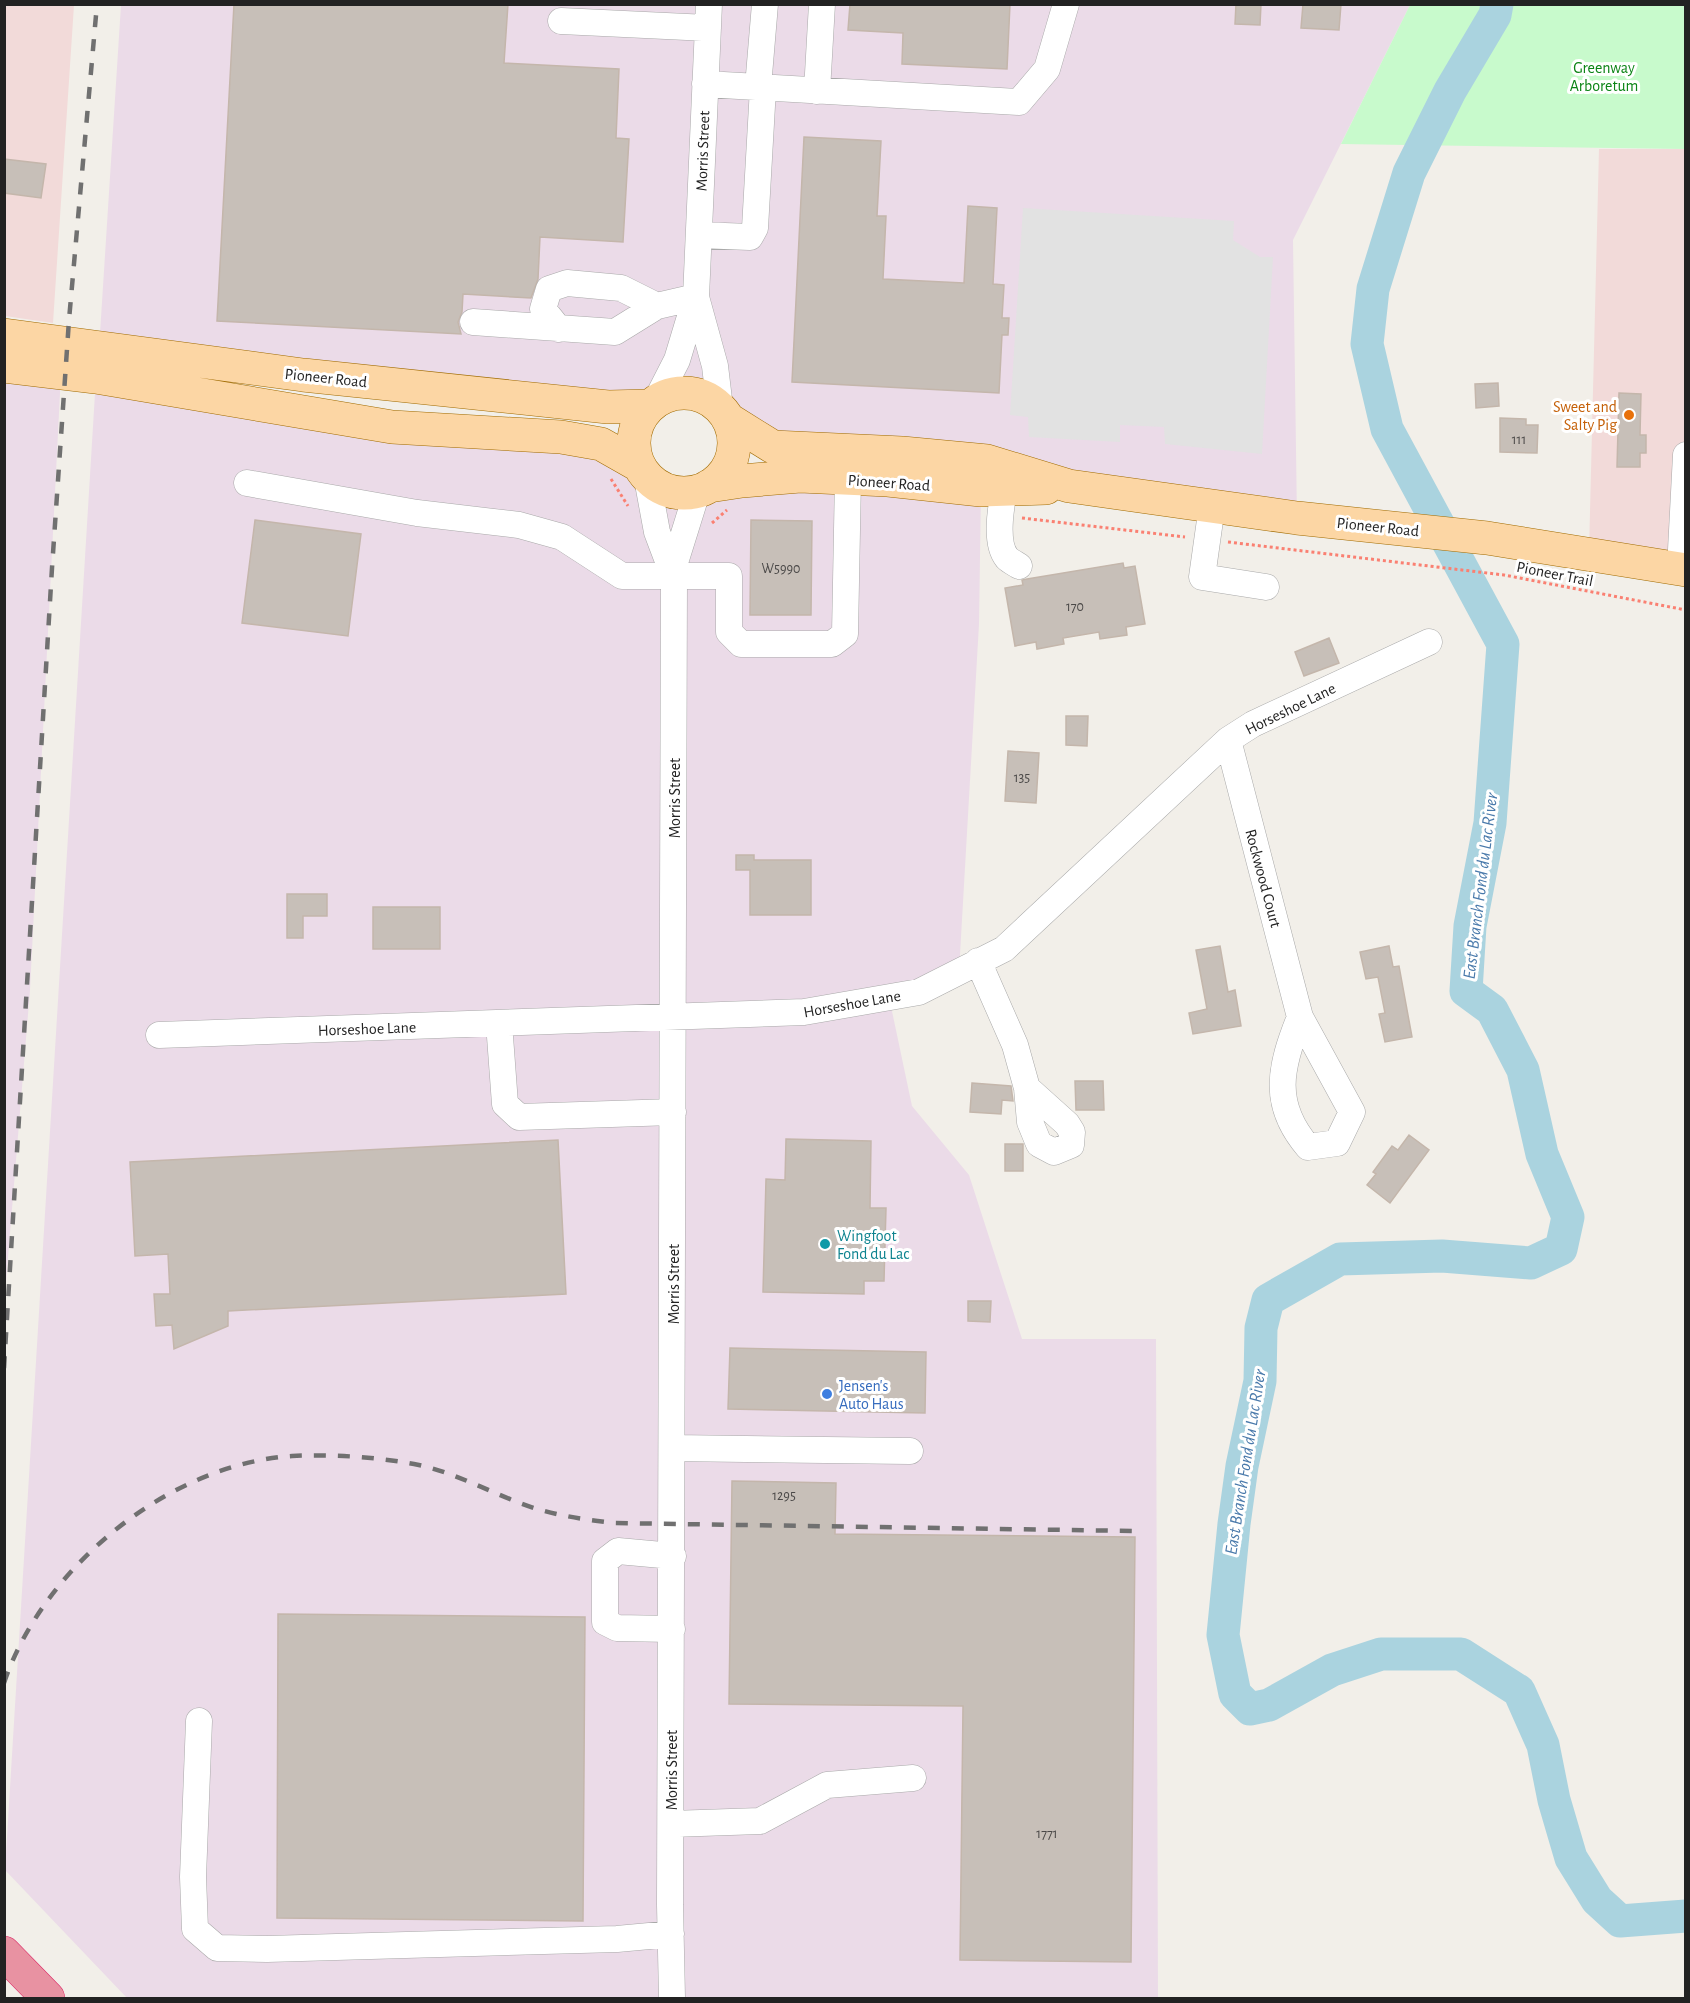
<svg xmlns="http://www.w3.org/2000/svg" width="1690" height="2003" viewBox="0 0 1690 2003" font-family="'Alegreya Sans',sans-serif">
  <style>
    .commercial { fill: #f2dad9 }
    .industrial { fill: #ebdbe8 }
    .park { fill: #c8facc }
    .parking { fill: #e2e2e2 }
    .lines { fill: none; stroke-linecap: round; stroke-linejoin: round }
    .river { stroke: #aad3df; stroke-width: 33 }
    .building { fill: #c7bfb8; stroke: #c4b6ab; stroke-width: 1.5 }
    .minor-casing { stroke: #a9a9a9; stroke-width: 27 }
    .major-casing { stroke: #a06b00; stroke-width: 34 }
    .highway-casing { stroke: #dc2a67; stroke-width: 34 }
    .path { stroke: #fa8072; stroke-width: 3; stroke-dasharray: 3 3; stroke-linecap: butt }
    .minor { stroke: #fff; stroke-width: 26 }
    .major { stroke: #fcd6a4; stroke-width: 33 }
    .highway { stroke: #e892a2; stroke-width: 33 }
    .rail { stroke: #707070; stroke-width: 4.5; stroke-dasharray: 12 12; stroke-linecap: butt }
    .food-dot { fill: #e8710a; stroke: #fff; stroke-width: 2 }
    .culture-dot { fill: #0f9aa8; stroke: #fff; stroke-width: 2 }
    .shop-dot { fill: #3f7fe0; stroke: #fff; stroke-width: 2 }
    .labels { text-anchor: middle; stroke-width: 6; stroke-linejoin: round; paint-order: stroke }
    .number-label { font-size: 14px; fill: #4b4948 }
    .park-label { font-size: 16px; fill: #0c8416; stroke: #fff }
    .street-label { font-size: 16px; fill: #222; stroke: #fff }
    .food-label { font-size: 16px; fill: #c56008; stroke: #fff; text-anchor: end }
    .culture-label { font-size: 16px; fill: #0d838f; stroke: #fff; text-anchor: start }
    .shop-label { font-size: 16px; fill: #366cbe; stroke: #fff; text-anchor: start }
    .water-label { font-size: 18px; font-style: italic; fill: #4a7aab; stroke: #fff }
  </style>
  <rect width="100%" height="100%" fill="#f2efe9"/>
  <path class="commercial" d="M4,5H74L53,323L5,316Z
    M1599,149H1685V570L1589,552Z"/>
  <path class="industrial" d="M121,5H1410L1293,240L1297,518L773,447L711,401L683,393L659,400L99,349Z
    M5,366L61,373L30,990L5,1294Z
    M96,377L561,437L664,490L683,494L981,490L979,624L959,972L889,997L912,1106L969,1175L1022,1339H1156L1158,1998H127L5,1870Z"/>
  <path class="park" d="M1410,5H1685V149L1341,144Z"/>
  <path class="parking" d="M1023,208L1234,221L1233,240L1260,257H1273L1262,454L1165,444L1164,427L1120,425V442L1029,437L1028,417L1010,415Z"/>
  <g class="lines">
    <path class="river" d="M1497,4L1495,15L1450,91L1409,173L1373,289L1367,344L1387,429L1503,644L1490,823L1470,926L1466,991L1492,1010L1523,1070L1542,1154L1568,1217L1561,1249L1531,1263L1442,1256L1340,1259L1268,1300L1261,1328L1260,1381L1242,1466L1234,1524L1223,1635L1235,1694L1250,1709L1269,1705L1332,1670L1381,1654H1461L1519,1691L1543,1745L1554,1800L1571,1858L1597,1900L1620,1921L1686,1916"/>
  </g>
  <path class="building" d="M234,4H508L504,63L619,69L616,138L629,139L623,242L540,237L538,279L531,298L463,294L462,312L458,322L461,334L217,321Z
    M850,4H1010L1007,69L902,64L903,33L848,30Z
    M1236,4H1261L1260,25L1235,24Z
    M1303,4H1341L1339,30L1301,28Z
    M804,137L881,141L877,216H886L883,279L964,283L968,206L997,208L993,284L1004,285L1002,318H1009L1008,335H1002L999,393L792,382Z
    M4,159L46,164L41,198L4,193Z
    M1498,383L1499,406L1476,408L1475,384Z
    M1619,393L1641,394L1640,435H1646V453H1640V467H1617Z
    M1500,418L1526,419V425H1538L1537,453L1500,452Z
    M255,520L361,534L348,636L242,623Z
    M751,520L812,521L811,615H750Z
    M1123,563L1124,568L1135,566L1145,624L1126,627L1127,635L1100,639L1099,632L1063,638L1064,644L1037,649L1036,642L1015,646L1005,588L1023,585L1022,580L1027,579Z
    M1329,638L1339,663L1304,676L1295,652Z
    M1066,716H1088L1087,746L1066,745Z
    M1008,751L1039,753L1036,803L1005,801Z
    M736,855H754V860H811V915H750V870H736Z
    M287,894H327V916H303V938H287Z
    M373,907H440V949H373Z
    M1220,946L1228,992L1235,990L1241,1026L1193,1034L1189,1013L1207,1009L1196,950Z
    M1389,946L1393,967L1399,966L1412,1037L1385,1042L1379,1014L1385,1013L1378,977L1366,979L1360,952Z
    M1075,1081H1103L1104,1110H1076Z
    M972,1083L1011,1086L1013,1101L1002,1100L1001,1114L970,1112Z
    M1409,1135L1429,1150L1390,1203L1367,1185L1376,1174L1373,1172L1392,1146L1398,1150Z
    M786,1139L871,1141L870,1208H886L884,1281H864V1294L763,1292L766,1179L785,1180Z
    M558,1140L566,1294L228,1311V1326L174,1349L172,1325L156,1326L154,1294H170L168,1254L135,1256L130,1162Z
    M1005,1144H1023V1171H1005Z
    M968,1301H991L990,1322L968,1321Z
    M730,1348L926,1352L925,1413L728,1409Z
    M732,1481L836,1483L835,1534L1135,1537L1131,1962L960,1960L963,1706L729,1704Z
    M278,1614L585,1617L583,1921L277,1918Z"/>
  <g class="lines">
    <g class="minor-casing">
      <path id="minor" d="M561,21L708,28
        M705,84L1019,102L1047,69L1066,4
        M758,87L765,4
        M817,91L822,4
        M699,235L750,237L755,228L763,88
        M696,297L715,366L720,408
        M473,322L615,332L657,306
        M559,329L543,309L549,289L567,283L621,288L657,306L696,297
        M656,401L677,360L696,297L709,4
        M1007,472C1004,493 992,540 1007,558C1010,561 1016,564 1019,566
        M647,478L657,532L674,577L670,1905L672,1998
        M247,483L417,513L519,525L562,537L622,576H729V632L741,644H832L845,634L848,478
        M1212,506L1202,577L1266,587
        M673,569L697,492
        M1680,569L1686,455
        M1228,740L1300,1017C1280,1067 1271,1104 1308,1147L1337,1143L1352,1112L1300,1017
        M978,961L1015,1045L1027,1088L1067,1124L1072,1132L1071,1145L1054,1152L1039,1144L1030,1122L1027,1088
        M499,1023L505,1104L519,1117L673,1112
        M159,1035L804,1012L919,992L1004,949L1228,740L1253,724L1429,642
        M673,1448L910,1451
        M672,1629L617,1628L605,1622V1561L618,1551L673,1556
        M199,1721L193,1877L195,1929L217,1948L267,1949L617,1939L671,1934
        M671,1824L760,1821L827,1785L913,1778"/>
    </g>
    <g class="major-casing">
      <path id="major" d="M4,335L303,375L608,407L649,406
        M4,366L96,377L392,427L561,437L601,444L638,465
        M634 443a50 50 0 1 1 100 0a50 50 0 1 1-100 0Z
        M728,419L773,447L902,453L987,461L1069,486L1297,518L1487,538L1686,570
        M709,486L742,481L800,476L888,480L981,490L1046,488"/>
    </g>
    <g class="highway-casing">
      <path id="highway" d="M4,1953L48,1998"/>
    </g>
    <path class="path" d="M611,479L628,506
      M1022,518L1185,537
      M712,523L727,510
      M1228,542L1504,575L1686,610"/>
    <use href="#minor" class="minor"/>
    <use href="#major" class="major"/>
    <use href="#highway" class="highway"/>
    <path class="rail" d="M4,1368L52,568L69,320L97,4
      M4,1683C43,1567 169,1464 292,1456C333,1454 375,1457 414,1464C456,1472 494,1495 534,1508C560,1516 587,1520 614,1523L1133,1531"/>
  </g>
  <circle class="food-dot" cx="1629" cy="415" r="6"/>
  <circle class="culture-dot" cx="825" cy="1244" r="6"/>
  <circle class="shop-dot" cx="827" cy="1394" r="6"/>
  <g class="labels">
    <g class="number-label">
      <text x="1519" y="444">111</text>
      <text x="781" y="573">W5990</text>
      <text x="1075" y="611">170</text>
      <text x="1022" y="782">135</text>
      <text x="784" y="1500">1295</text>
      <text x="1047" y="1838">1771</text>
    </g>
    <g class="park-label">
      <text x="1604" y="73">Greenway<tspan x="1604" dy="18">Arboretum</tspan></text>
    </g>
    <g class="street-label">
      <text transform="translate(702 151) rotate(-88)" y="6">Morris Street</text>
      <text transform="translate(326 377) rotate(6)" y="6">Pioneer Road</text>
      <text transform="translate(889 482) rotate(4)" y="6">Pioneer Road</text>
      <text transform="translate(1378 526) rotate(6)" y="6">Pioneer Road</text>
      <text transform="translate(1555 573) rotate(11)" y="6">Pioneer Trail</text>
      <text transform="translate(1290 708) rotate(-26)" y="6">Horseshoe Lane</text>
      <text transform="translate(674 798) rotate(-90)" y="6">Morris Street</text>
      <text transform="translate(1264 878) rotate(75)" y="6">Rockwood Court</text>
      <text transform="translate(852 1003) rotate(-10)" y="6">Horseshoe Lane</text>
      <text transform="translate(367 1028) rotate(-2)" y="6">Horseshoe Lane</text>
      <text transform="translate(673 1284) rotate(-90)" y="6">Morris Street</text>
      <text transform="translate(671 1770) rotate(-90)" y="6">Morris Street</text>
    </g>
    <g class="food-label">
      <text x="1617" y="412">Sweet and<tspan x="1617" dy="18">Salty Pig</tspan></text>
    </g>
    <g class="culture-label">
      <text x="837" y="1241">Wingfoot<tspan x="837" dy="18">Fond du Lac</tspan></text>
    </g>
    <g class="shop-label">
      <text x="839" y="1391">Jensen's<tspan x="839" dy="18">Auto Haus</tspan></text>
    </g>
    <g class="water-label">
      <text transform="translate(1480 886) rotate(-83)" y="6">East Branch Fond du Lac River</text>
      <text transform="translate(1245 1462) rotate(-81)" y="6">East Branch Fond du Lac River</text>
    </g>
  </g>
  <rect width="1690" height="2003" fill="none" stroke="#222222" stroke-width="12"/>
</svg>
